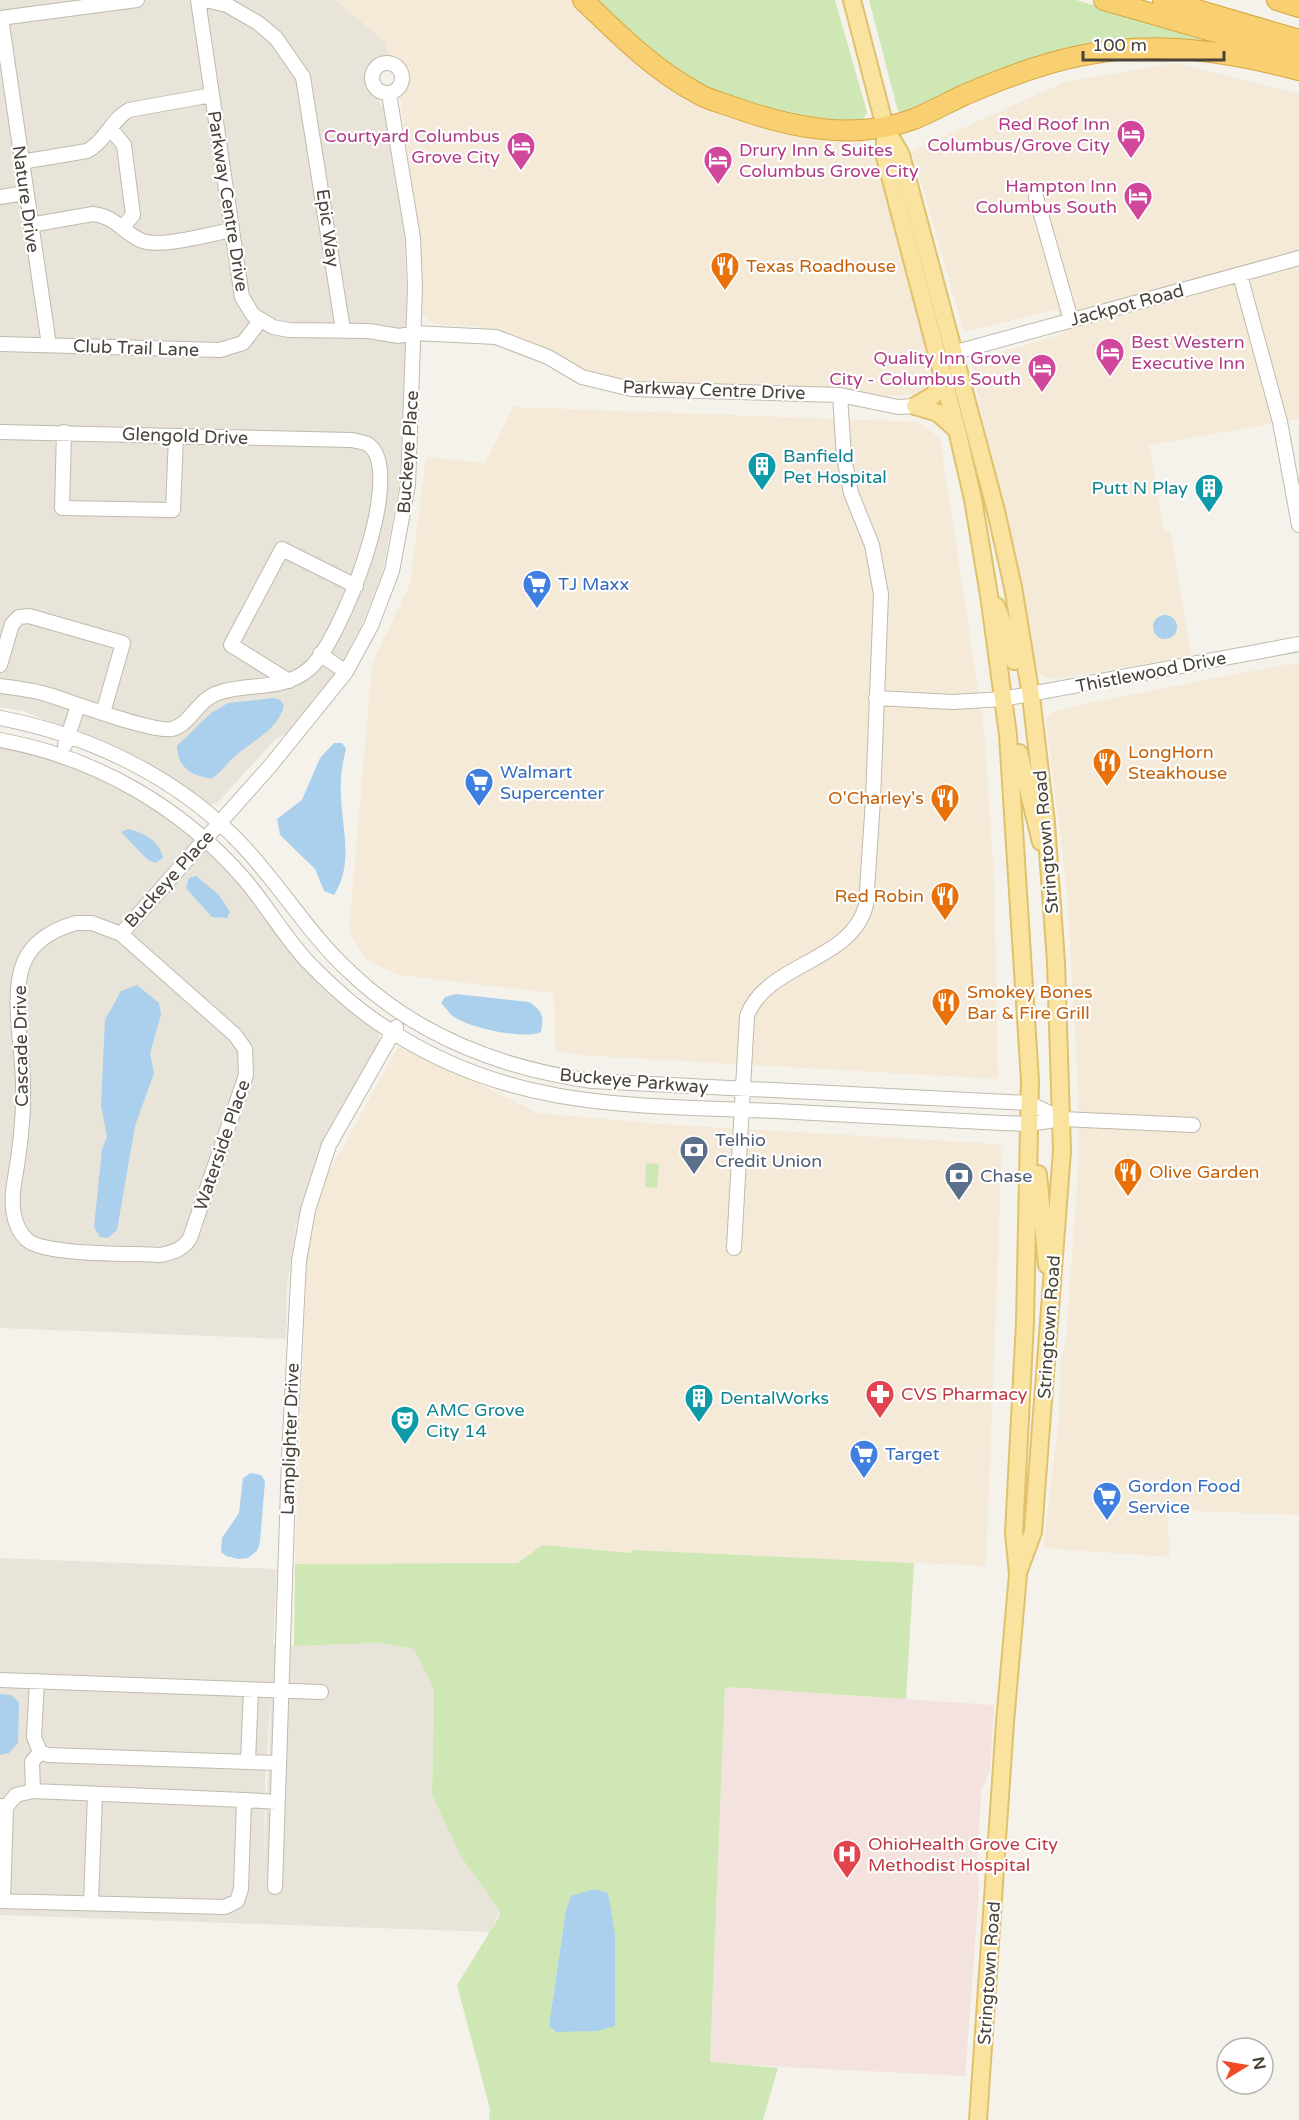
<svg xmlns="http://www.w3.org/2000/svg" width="1299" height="2120" viewBox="0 0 1299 2120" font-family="'Varela Round',sans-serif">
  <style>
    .residential { fill: #e8e4d9; fill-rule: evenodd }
    .commercial { fill: #f5e9d7 }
    .medical { fill: #f4e2df }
    .green { fill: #cfe7b5; fill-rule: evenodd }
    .water { fill: #aad0ee }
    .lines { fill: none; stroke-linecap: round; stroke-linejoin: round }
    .minor-casing { stroke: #c0baad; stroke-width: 16 }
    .major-casing { stroke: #e0c16d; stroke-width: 20 }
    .highway-casing { stroke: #d8a641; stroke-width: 22 }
    .minor { stroke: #fff; stroke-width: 14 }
    .major { stroke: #fae39e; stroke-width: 16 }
    .highway { stroke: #f8d072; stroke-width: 20 }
    .labels { text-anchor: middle; stroke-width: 4.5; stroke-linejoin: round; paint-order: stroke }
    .hotel-label { font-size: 18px; fill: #b23c85; stroke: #fff; text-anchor: end }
    .street-label { font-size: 18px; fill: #494339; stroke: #fff }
    .food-label { font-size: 18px; fill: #c56008; stroke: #fff; text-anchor: start }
    .culture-label { font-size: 18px; fill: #0d838f; stroke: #fff; text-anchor: start }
    .shop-label { font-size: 18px; fill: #366cbe; stroke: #fff; text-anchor: start }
    .service-label { font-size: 18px; fill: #4e5e75; stroke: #fff; text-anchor: start }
    .health-label { font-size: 18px; fill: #be3a42; stroke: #fff; text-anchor: start }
  </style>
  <rect width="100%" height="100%" fill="#f5f2eb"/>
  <path class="residential" d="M0,0H335L385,41L389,57L371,64L365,71L367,89L376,96L385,111L404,223L407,302L400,483L382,575L361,627L330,684L295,729L275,740L217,803L210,805L203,802L122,751L23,711L0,707Z
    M0,745L53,757L142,798L215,858L372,1023L379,1034L380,1046L369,1060L319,1155L296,1226L287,1286L286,1339L0,1328Z
    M0,1558L277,1569L273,1643L294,1646L381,1643L414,1649L434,1689L432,1795L461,1857L500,1911L490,1932L0,1915ZM270,1705L271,1706L264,1864L265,1785Z"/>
  <path class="commercial" d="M335,0H574L853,138L869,143L878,151L935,379L927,394L886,396L818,389L641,383L589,371L518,336L477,326L434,324L422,313L420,249L400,96L408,76L405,66L389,57L385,41Z
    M1175,63L1299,94V419L1149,445L1164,531L1170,530L1191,656L1055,679L1046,678L1039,674L1031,654L971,362L1064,333L1057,309L964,332L912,151L1065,82Z
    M513,407L918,422L940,438L984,729L994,876L998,1079L578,1055L555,1050L554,993L399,975L366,960L349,931L372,664L410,584L426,457L485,463Z
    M1299,662V1515L1168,1510L1169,1557L1043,1548L1059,1418L1060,1362L1066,1340L1079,1155L1078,1086L1067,892L1046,719L1051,713L1089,703Z
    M399,1045L538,1113L660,1124L998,1144L1002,1151L986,1566L632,1550L631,1553L543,1545L517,1563L295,1564L307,1257L318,1192Z"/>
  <path class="medical" d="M725,1687L994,1705L990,1770L981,1792L977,1869L979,1891L965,2076L710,2063Z"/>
  <path class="green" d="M595,0H835L867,112L862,123L799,122L745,108L686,79Z
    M869,0H1076L1213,40L1211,44L1163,40L905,113L898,111Z
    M646,1163L659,1164L657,1188L645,1187Z
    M543,1545L631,1553L632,1550L914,1563L906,1699L725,1687L710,2062L778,2068L763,2120H489L490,2109L457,1985L499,1917L500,1911L461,1857L432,1795L434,1689L414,1649L381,1643L294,1646L295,1564L517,1563ZM571,1896L565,2031L556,2032L549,2026L566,1909Z"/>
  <path class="water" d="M1153 627a12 12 0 1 1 24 0a12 12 0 1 1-24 0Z
    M274,698L280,700L284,706C278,730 252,741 235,756C226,764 221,773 211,779C192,775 177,768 177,746L211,713L228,703Z
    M334,743H342L346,749C342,764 340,780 341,795C342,830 354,864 334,895L324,891L315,869L280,835L277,819L302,800L320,758Z
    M128,829C144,833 159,840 163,858L155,863L147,859L121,832Z
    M196,876L219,895L230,912L227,918L212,917L186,888L189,878Z
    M137,985L159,1003L161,1014L150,1054L154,1073L135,1126L117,1230L108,1238L100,1237L94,1227L102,1149L107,1137L101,1106L105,1020L121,991Z
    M456,994L529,1002C543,1011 544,1017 541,1032C525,1040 470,1028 454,1017C450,1014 446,1008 441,1003L445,997Z
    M251,1473L261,1475L265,1481L260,1542L257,1551L248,1558L238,1559L226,1556L221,1552L222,1538L239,1513L243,1478Z
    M0,1694L11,1695L19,1702L18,1743L9,1753L0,1755Z
    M595,1889L608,1893L615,1933V2026L597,2031L556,2032L549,2026L566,1909L571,1896Z"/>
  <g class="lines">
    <g class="minor-casing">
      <path id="minor" d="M198,0L242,297L253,315L273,327L289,330L369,331L399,336L414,333L496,337L548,357L582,377L631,389L840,395L898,407L915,406
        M205,0L227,5L258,23L276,38L303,77L343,330
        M0,18L137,0
        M1,18L49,345
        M372 78a15 15 0 1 1 30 0a15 15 0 1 1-30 0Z
        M110,128L124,145L133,215L123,227
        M21,162L87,151C105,142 111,120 129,110L212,95
        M0,197L25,193
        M1036,197L1071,320
        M30,225L93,214C114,216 122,231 140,240C159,249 210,234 232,230
        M1240,275L1280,422L1299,525
        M0,344L220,350L243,343L260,321
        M956,352L1299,258
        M0,432L351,440C357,441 364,442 369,445C407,474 340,643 309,669C282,692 248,682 218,693C198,699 191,724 172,729C153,733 72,702 49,695C34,690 16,688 0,686
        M64,432L62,508L173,510L176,436
        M320,654L346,672
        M0,665L12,624L19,617L29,616L123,643L103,713
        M289,681L231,645L282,549L356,586
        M876,698L953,702L1003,699L1299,644
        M0,718C90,735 179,778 242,845C281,886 309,935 351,973C417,1036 503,1069 592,1081L1029,1103L1062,1119
        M0,740C95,757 182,807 245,880C267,906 284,936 307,961C333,988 362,1014 394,1033C517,1111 637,1105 776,1111C851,1115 927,1119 1002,1123L1029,1124L1062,1119L1193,1125
        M65,745L78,706
        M76,923H92L121,934L235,1035L245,1049L246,1075L190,1238C183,1250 173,1252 160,1255C133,1253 43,1256 26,1239C12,1225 11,1202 14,1184C20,1151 24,1117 23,1084C23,1049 10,995 24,962C33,941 55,929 76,923Z
        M121,934L271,765L346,672L371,626L392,571L408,485L415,287L413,238L389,94
        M734,1248L747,1016C767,962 851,963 866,905L873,800L881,594L872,545L851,493L844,457L840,395
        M0,1680L321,1692
        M37,1681L34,1737L40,1752L48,1755L279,1763
        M248,1761L251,1690
        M33,1791L244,1800
        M0,1806L6,1807L16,1795L33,1791L32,1762L40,1752
        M275,1887L289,1458L299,1261L308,1210L329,1145L396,1027
        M0,1901L225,1907L237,1901L241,1889L244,1800L277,1802
        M3,1901L6,1807
        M91,1903L95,1794"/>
    </g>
    <g class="major-casing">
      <path id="major" d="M852,0L885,127V157L957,430L973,499L989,595L1008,735L1030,1081L1025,1322L1014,1533L1018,1574L1005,1722L978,2120
        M885,127L901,155L996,511L1013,587L1031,696L1046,823L1056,962L1062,1151L1033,1532L1019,1570
        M915,406L938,413L957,430
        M915,406L934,395L943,374
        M996,606L1011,642L1014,661
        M1019,753L1041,842
        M1038,1174L1047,1265"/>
    </g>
    <g class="highway-casing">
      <path id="highway" d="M583,0C618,34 655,71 699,94C709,100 722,103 733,107C791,128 855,141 914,119C931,112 947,103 964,95C1001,79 1039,64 1079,56C1155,40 1226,51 1299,70
        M1104,0L1299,56
        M1163,0L1299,40
        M1277,0L1299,7"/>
    </g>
    <use href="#minor" class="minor"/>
    <use href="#major" class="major"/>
    <use href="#highway" class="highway"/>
  </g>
  <defs>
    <g id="hotel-pin" transform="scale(1.5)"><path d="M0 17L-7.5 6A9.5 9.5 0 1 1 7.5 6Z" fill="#d1479c" stroke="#fff"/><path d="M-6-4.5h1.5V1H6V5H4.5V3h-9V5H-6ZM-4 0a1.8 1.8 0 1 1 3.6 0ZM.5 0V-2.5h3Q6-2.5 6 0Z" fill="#fff"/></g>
    <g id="restaurant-pin" transform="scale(1.5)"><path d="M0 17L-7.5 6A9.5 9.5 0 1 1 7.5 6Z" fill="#e8710a" stroke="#fff"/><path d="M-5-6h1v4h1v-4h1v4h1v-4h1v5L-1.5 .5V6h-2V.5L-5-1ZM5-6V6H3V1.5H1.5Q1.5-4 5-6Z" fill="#fff"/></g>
    <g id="building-pin" transform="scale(1.5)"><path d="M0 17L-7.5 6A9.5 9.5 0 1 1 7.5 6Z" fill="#0f9aa8" stroke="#fff"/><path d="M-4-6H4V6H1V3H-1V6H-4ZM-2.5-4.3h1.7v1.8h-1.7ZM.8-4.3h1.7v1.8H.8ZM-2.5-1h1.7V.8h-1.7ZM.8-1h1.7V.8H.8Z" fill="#fff"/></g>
    <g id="supermarket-pin" transform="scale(1.5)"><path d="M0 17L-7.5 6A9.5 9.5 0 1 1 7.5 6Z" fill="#3f7fe0" stroke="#fff"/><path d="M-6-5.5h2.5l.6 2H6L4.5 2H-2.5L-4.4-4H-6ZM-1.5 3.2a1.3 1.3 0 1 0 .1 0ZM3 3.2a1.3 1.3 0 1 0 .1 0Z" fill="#fff"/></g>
    <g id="bank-pin" transform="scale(1.5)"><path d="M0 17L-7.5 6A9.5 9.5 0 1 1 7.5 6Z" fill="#5c6f8a" stroke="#fff"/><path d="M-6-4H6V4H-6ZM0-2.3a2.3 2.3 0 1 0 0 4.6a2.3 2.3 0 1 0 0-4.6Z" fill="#fff"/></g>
    <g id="pharmacy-pin" transform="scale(1.5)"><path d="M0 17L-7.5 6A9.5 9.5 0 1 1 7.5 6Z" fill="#e0444e" stroke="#fff"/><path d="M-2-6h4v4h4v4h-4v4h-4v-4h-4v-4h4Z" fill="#fff"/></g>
    <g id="theatre-pin" transform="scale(1.5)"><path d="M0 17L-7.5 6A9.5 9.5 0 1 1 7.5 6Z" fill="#0f9aa8" stroke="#fff"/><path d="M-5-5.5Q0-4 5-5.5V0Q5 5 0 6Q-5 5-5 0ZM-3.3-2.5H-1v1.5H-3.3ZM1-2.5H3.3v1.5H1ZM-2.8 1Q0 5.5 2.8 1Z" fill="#fff"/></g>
    <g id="hospital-pin" transform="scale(1.5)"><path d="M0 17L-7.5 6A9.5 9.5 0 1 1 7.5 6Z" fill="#e0444e" stroke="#fff"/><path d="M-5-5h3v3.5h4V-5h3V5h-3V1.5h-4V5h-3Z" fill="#fff"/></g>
  </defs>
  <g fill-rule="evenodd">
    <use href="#hotel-pin" x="1131" y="134"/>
    <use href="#hotel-pin" x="521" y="146"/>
    <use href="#hotel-pin" x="718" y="160"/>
    <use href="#hotel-pin" x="1138" y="196"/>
    <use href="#restaurant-pin" x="725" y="266"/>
    <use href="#hotel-pin" x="1110" y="352"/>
    <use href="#hotel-pin" x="1042" y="368"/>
    <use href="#building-pin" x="762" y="466"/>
    <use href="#building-pin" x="1209" y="488"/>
    <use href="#supermarket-pin" x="537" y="584"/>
    <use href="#restaurant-pin" x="1107" y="762"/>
    <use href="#supermarket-pin" x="479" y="782"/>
    <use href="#restaurant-pin" x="945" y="798"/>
    <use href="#restaurant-pin" x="945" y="896"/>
    <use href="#restaurant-pin" x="946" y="1002"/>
    <use href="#bank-pin" x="694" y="1150"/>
    <use href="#restaurant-pin" x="1128" y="1172"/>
    <use href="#bank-pin" x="959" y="1176"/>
    <use href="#pharmacy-pin" x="880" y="1394"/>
    <use href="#building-pin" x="699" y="1398"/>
    <use href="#theatre-pin" x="405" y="1420"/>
    <use href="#supermarket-pin" x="864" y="1454"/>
    <use href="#supermarket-pin" x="1107" y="1496"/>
    <use href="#hospital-pin" x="847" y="1854"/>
  </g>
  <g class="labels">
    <g class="hotel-label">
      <text x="1110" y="130">Red Roof Inn<tspan x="1110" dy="21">Columbus/Grove City</tspan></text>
      <text x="500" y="142">Courtyard Columbus<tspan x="500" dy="21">Grove City</tspan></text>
      <text x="739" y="156" text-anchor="start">Drury Inn &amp; Suites<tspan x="739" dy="21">Columbus Grove City</tspan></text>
      <text x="1117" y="192">Hampton Inn<tspan x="1117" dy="21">Columbus South</tspan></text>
      <text x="1131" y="348" text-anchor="start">Best Western<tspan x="1131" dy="21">Executive Inn</tspan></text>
      <text x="1021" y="364">Quality Inn Grove<tspan x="1021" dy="21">City - Columbus South</tspan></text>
    </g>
    <g class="street-label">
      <text transform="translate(26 199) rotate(82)" y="6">Nature Drive</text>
      <text transform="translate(228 201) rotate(81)" y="6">Parkway Centre Drive</text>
      <text transform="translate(328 228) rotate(82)" y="6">Epic Way</text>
      <text transform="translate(1127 305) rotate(-15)" y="6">Jackpot Road</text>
      <text transform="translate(136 348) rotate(2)" y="6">Club Trail Lane</text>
      <text transform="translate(714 390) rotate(2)" y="6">Parkway Centre Drive</text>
      <text transform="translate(185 436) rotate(2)" y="6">Glengold Drive</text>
      <text transform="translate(408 452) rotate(-86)" y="6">Buckeye Place</text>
      <text transform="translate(1151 672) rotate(-11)" y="6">Thistlewood Drive</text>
      <text transform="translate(1046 842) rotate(-95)" y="6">Stringtown Road</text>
      <text transform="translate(169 879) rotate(-48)" y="6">Buckeye Place</text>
      <text transform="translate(21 1046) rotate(-91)" y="6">Cascade Drive</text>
      <text transform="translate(634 1081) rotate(5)" y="6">Buckeye Parkway</text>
      <text transform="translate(222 1145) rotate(-71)" y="6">Waterside Place</text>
      <text transform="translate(1049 1327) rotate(-86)" y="6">Stringtown Road</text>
      <text transform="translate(290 1439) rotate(-88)" y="6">Lamplighter Drive</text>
      <text transform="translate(989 1973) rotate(-86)" y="6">Stringtown Road</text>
    </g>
    <g class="food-label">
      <text x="746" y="272">Texas Roadhouse</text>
      <text x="1128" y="758">LongHorn<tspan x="1128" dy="21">Steakhouse</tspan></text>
      <text x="924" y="804" text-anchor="end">O'Charley's</text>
      <text x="924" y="902" text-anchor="end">Red Robin</text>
      <text x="967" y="998">Smokey Bones<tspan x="967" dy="21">Bar &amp; Fire Grill</tspan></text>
      <text x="1149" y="1178">Olive Garden</text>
    </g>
    <g class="culture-label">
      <text x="783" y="462">Banfield<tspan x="783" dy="21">Pet Hospital</tspan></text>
      <text x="1188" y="494" text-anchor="end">Putt N Play</text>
      <text x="720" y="1404">DentalWorks</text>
      <text x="426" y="1416">AMC Grove<tspan x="426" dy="21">City 14</tspan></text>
    </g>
    <g class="shop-label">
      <text x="558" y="590">TJ Maxx</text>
      <text x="500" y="778">Walmart<tspan x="500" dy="21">Supercenter</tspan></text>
      <text x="885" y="1460">Target</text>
      <text x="1128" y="1492">Gordon Food<tspan x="1128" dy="21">Service</tspan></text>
    </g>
    <g class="service-label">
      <text x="715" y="1146">Telhio<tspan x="715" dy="21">Credit Union</tspan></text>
      <text x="980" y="1182">Chase</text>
    </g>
    <g class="health-label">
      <text x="901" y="1400">CVS Pharmacy</text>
      <text x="868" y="1850">OhioHealth Grove City<tspan x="868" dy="21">Methodist Hospital</tspan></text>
    </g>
  </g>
  <g transform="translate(1245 2066) rotate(79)"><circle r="28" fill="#ffffff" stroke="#b6b4b0" stroke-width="1.5"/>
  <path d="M0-4.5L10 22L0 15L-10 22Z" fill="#f24a24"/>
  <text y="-9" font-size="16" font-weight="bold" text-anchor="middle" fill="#494339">N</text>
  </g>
  <path d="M1083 51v9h141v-9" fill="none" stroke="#494339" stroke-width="3"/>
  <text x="1092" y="51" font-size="18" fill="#494339" stroke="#ffffff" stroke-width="4.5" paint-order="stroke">100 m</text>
</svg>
